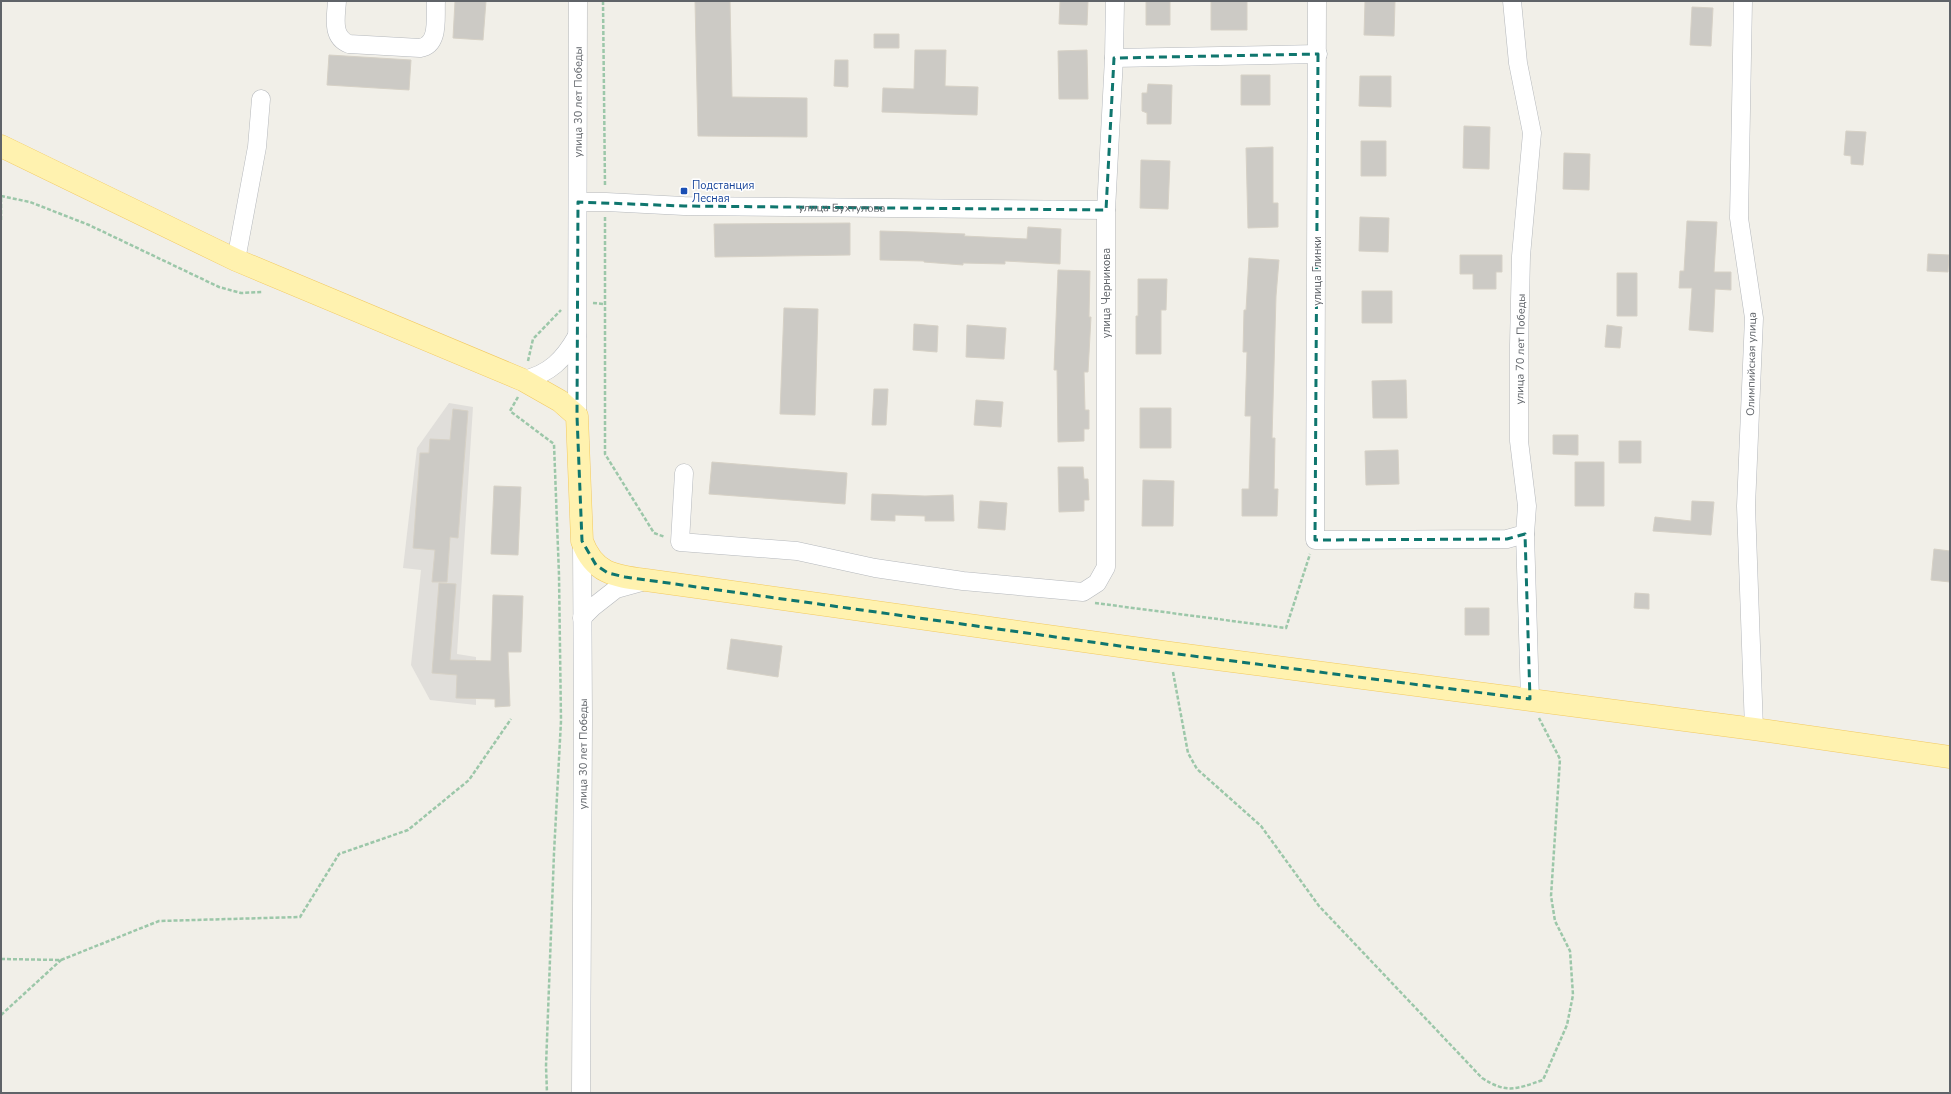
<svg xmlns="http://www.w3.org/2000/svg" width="1951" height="1094" viewBox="0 0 1951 1094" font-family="'Nunito Sans',sans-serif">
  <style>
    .industrial { fill: #e0deda }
    .building { fill: #cccac5; stroke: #d6d1c6 }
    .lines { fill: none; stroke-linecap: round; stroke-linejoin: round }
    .minor-casing { stroke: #b5b8bc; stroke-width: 19 }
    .major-casing { stroke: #f2c960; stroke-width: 23 }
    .path { stroke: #9cc7a9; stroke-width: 2.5; stroke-dasharray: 4 2; stroke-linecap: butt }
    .minor { stroke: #fff; stroke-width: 18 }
    .major { stroke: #fff2af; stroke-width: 22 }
    .marked { fill: none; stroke: #0f766e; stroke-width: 3; stroke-dasharray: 8 5; stroke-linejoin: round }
    .transit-dot { fill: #1a4fb4; stroke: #fff; stroke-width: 1.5 }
    .labels { text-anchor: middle; stroke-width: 3; stroke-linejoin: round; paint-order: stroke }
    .street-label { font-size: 11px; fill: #5f6368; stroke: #fff }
    .transit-label { font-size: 11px; fill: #164399; stroke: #fff; text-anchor: start }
  </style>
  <rect width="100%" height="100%" fill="#f1efe8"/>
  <path class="industrial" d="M449,403L473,407L457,654L476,657V705L430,700L411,665L421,570L403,568L417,448Z"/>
  <path class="building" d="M455,1H486L483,40L453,38Z
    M695,1H730L732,97L807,98V137L698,136Z
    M1060,1H1088L1087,25L1059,24Z
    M1146,1H1170V25H1146Z
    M1211,1H1247V30H1211Z
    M1365,1H1395L1394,36L1364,35Z
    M1692,7L1713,8L1711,46L1690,45Z
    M874,34H899V48H874Z
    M915,50H946L945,86L978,87L977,115L882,112L883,88L914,89Z
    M1087,50L1088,99H1059L1058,51Z
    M329,55L411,60L409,90L327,85Z
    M835,60H848V87L834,86Z
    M1241,75H1270V105H1241Z
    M1360,76H1391V107L1359,106Z
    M1148,84L1172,85L1171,124H1147V113L1142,111V93H1147Z
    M1464,126L1490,127L1489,169L1463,168Z
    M1846,131L1866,132L1863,165L1851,164V156L1844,155Z
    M1361,141H1386V176H1361Z
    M1273,147V203H1278V227L1248,228L1246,148Z
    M1564,153L1590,154L1589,190L1563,189Z
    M1141,160L1170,161L1168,209L1140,208Z
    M1360,217L1389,218L1388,252L1359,251Z
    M1687,221L1717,222L1714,272H1731V290L1715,289L1713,332L1689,330L1692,288H1679L1680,271H1684Z
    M850,223V255L715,257L714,224Z
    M1028,227L1061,229L1060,264L1005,261V264L963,263V265L924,262V261L880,260V231L916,232L965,234L964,236L1027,239Z
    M1928,254L1949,255L1948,272L1927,271Z
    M1460,255H1502V272H1496V289H1473V274H1460Z
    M1249,258L1279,260L1276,296L1272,438H1275L1274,489H1278L1277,516H1242V489H1249L1251,416H1245L1247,352H1243L1244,310H1246Z
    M1058,270L1090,271L1089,317H1091L1088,372H1084L1085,410H1089V429H1084V441L1058,442L1057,370H1054Z
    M1617,273H1637V316H1617Z
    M1138,279H1167L1166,310H1161V354H1136V316H1138Z
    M1362,291H1392V323H1362Z
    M784,308L818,309L815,415L780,414Z
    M914,324L938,326L937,352L913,350Z
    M967,325L1006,328L1004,359L966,357Z
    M1607,325L1622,327L1620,348L1605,347Z
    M1406,380L1407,418H1373L1372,381Z
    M874,389H888L886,425H872Z
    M976,400L1003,402L1001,427L974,425Z
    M1140,408H1171V448H1140Z
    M453,409L468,411L458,538L450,537L447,582H432L435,550L413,548L420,453H429L430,439L450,440Z
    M1553,435H1578V455L1553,454Z
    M1619,441H1641V463H1619Z
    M1398,450L1399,484L1366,485L1365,451Z
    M712,462L847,473L845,504L709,494Z
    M1575,462H1604V506H1575Z
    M1058,467H1083L1084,479H1088L1089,500H1084V511L1059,512Z
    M1143,480L1174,481L1173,526H1142Z
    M494,486L521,487L518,555L491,554Z
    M872,494L925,496L953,495L954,521H925V516L895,515V521L871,520Z
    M980,501L1007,503L1005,530L978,528Z
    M1692,501L1714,502L1711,535L1653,531L1655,517L1691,521Z
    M1934,549L1950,551V582L1931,580Z
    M439,583L456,584L450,660L491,661L493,595L523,596L521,652H508L510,706L495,707V699L456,698L457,675L432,673Z
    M1635,593L1649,594V609L1634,608Z
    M1465,608H1489V635H1465Z
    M731,639L782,646L778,677L727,669Z"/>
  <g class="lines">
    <g class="minor-casing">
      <g id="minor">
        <path d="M337,1C336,17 331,37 349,44L420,48C440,45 435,17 436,1"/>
        <path d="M1317,1L1315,540L1507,539L1525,534"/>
        <path d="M1512,1L1518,63L1532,133L1521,256L1519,345V441L1527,506L1525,534L1530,699"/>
        <path d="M1743,1L1739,218L1754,318L1746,506L1754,729"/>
        <path d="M1114,58L1318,54"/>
        <path id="s1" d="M578,202H606L684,206L1106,210"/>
        <path d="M236,260L257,147L261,99"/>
        <path d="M523,380C550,374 564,359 577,336"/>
        <path id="s2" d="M577,416L578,1"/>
        <path d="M684,473L680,542L797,551L875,568L963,581L1083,592L1097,583L1106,567V210L1114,58L1115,1"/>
        <path d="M582,618L593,607L616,589L645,581"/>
        <path id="s3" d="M581,1093L583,721L582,541"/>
      </g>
    </g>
    <g class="major-casing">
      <path id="major" d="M1,146L236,260L523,380L560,401L577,416L582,541C594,574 615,576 646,580L1170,653L1754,729L1950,757"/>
    </g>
    <path class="path" d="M603,1L605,186
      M1,196L30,202L89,225L219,287L241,293L262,292
      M605,217V454L654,533L665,537
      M1,220V195
      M593,303L604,304
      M528,361L533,339L561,310
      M518,397L510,411L554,444L559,575L561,721L554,853L546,1066L547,1093
      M1095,603L1286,628L1310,554
      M1173,672L1188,753L1197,769L1261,826L1319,906L1482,1078C1507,1094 1516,1089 1543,1080L1567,1025L1573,995L1570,951L1555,921L1551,896L1560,759L1539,718
      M1,959L61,960L159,921L300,917L339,854L408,830L469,780L511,719
      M1,1015L61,960"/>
    <use href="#minor" class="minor"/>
    <use href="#major" class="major"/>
  </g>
  <path class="marked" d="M1318,54L1315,540L1507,539L1525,534L1530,699L1170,653L625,577L608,573L596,565L582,541L577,416L578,202L684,206L1106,210L1114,58Z"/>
  <rect class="transit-dot" x="680" y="187" width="8" height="8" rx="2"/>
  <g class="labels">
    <g class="street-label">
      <text dy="4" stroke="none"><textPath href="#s2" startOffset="314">улица 30 лет Победы</textPath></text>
      <text dy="4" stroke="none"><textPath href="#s1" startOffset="264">улица Бухтулова</textPath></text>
      <text transform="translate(1317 271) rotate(-90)" y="4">улица Глинки</text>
      <text transform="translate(1106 293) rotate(-90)" y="4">улица Черникова</text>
      <text transform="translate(1520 349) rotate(-89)" y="4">улица 70 лет Победы</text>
      <text transform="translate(1751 364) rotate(-89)" y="4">Олимпийская улица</text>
      <text dy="4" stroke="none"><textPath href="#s3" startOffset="339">улица 30 лет Победы</textPath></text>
    </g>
    <g class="transit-label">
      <text x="692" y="189">Подстанция<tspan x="692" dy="13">Лесная</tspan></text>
    </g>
  </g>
  <rect width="1951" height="1094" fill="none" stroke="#5f6368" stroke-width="4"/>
</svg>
